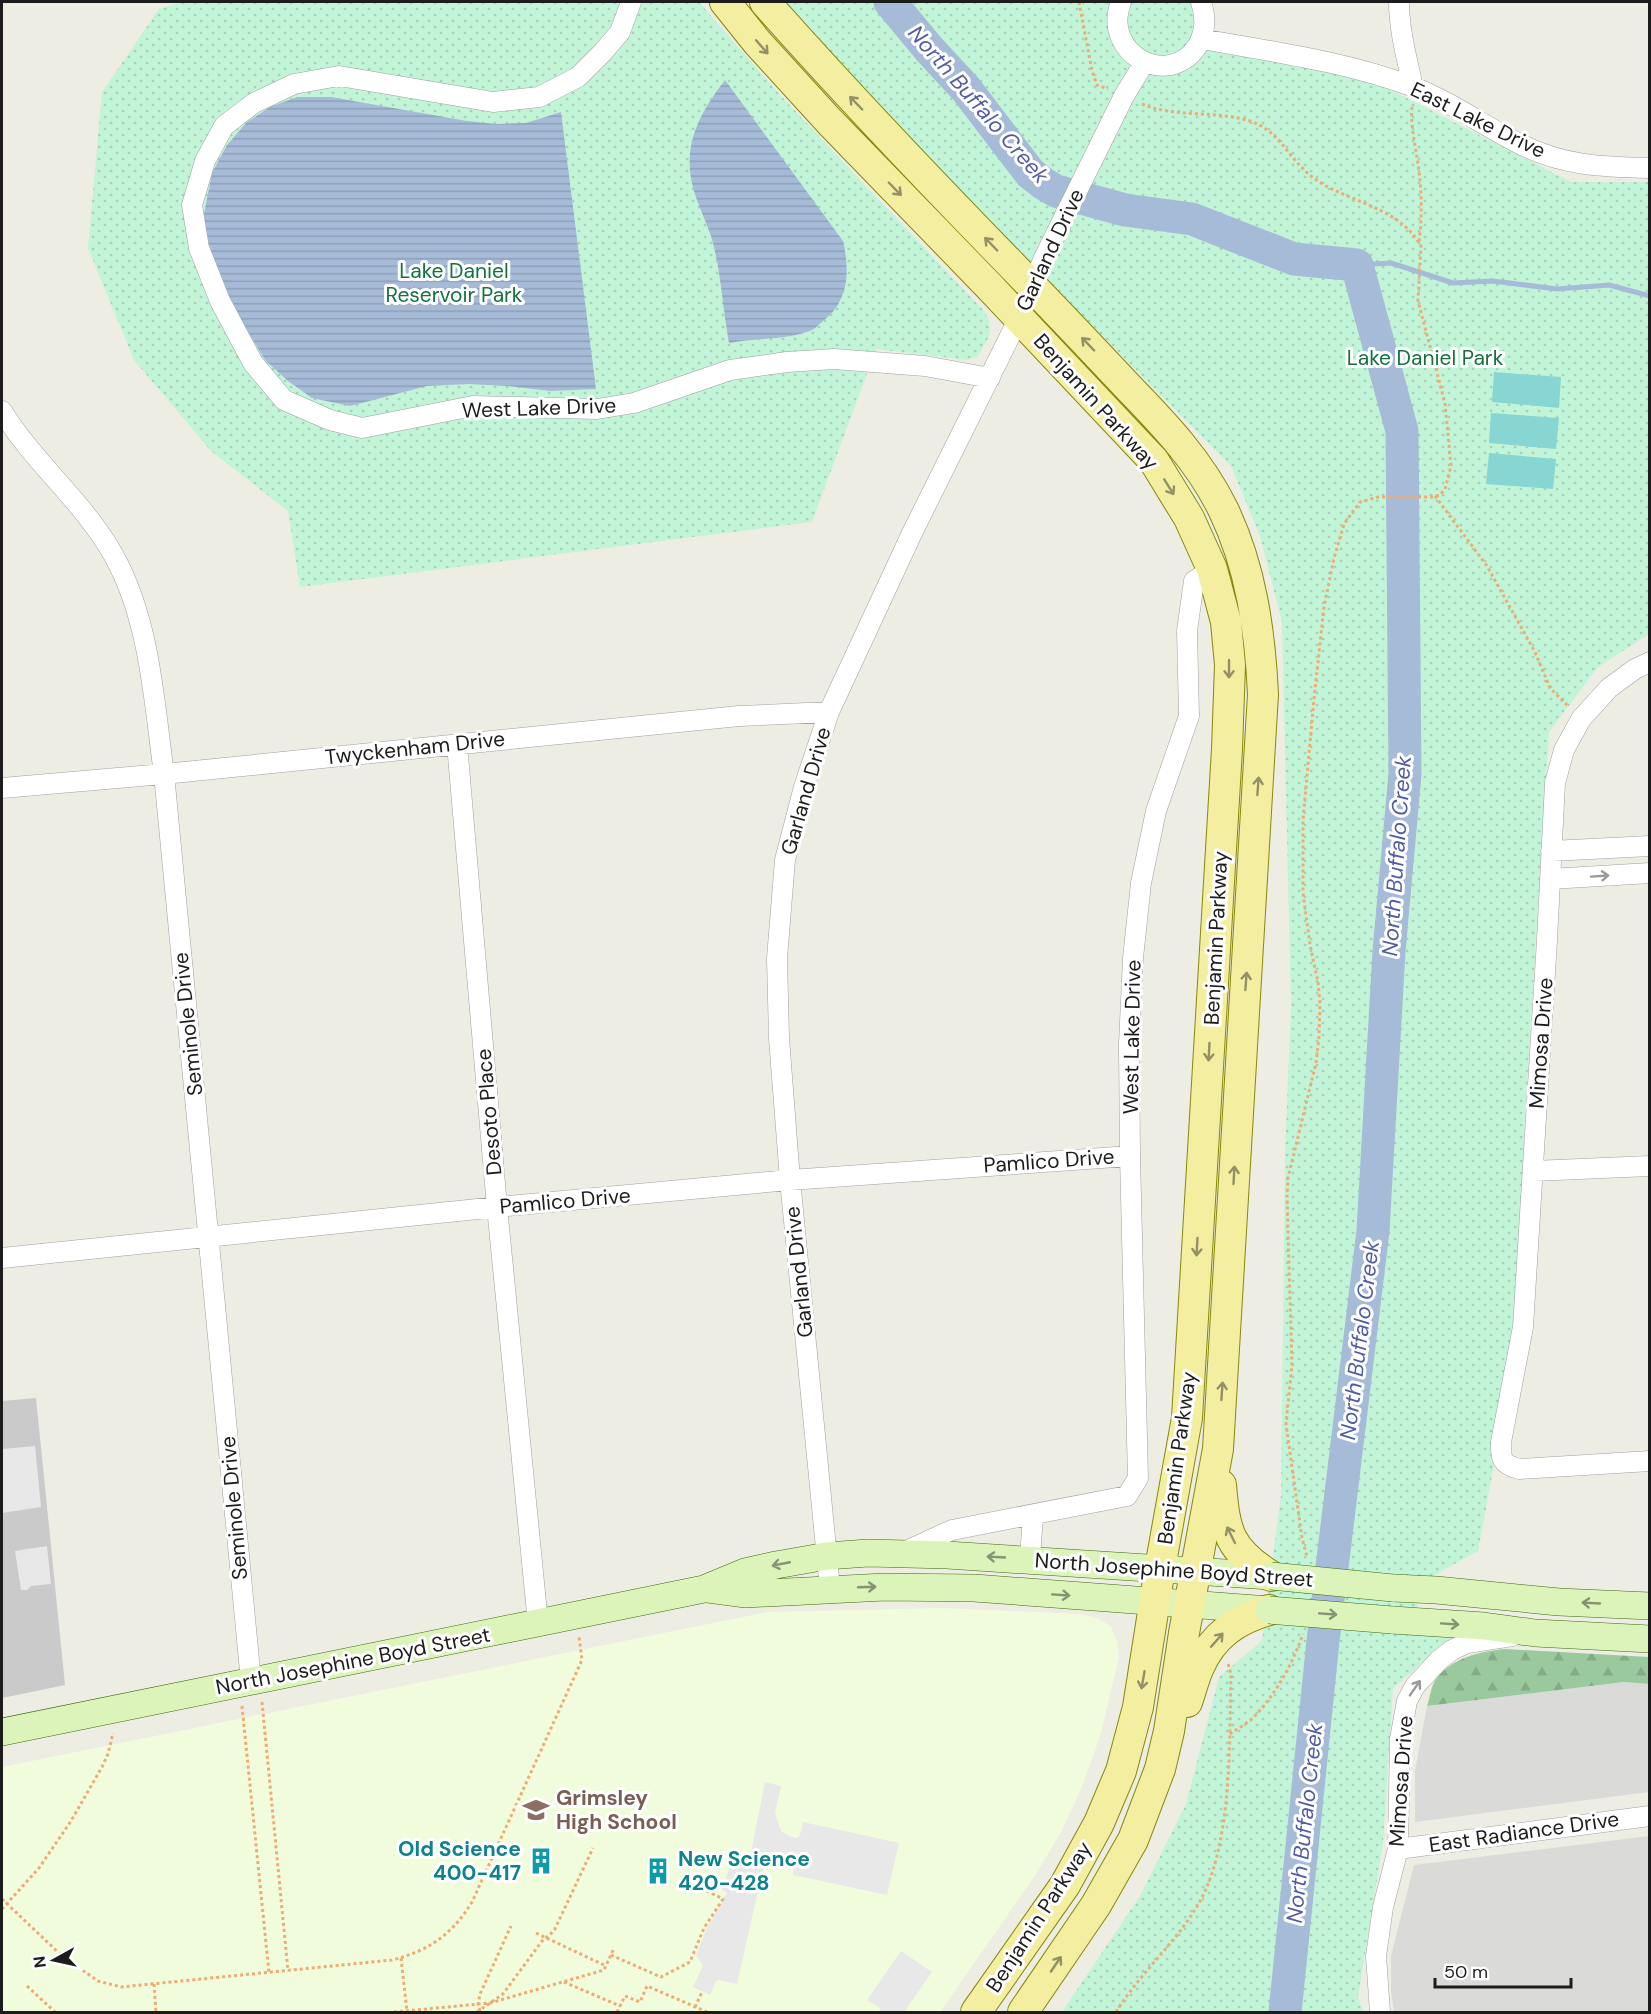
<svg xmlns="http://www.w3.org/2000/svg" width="1651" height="2014" viewBox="0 0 1651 2014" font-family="'DM Sans',sans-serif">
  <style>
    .residential { fill: #dadad9 }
    .education { fill: #f1fcdd }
    .religious { fill: #cacaca }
    .forest { fill: url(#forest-firs) }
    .park { fill: url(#park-dots) }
    .pitch { fill: #87d6d4 }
    .parking { fill: #e8e8e8 }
    .water { fill: url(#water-rules) }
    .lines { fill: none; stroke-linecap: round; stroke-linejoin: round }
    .stream { stroke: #a6bbd7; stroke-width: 5 }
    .river { stroke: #a6bbd7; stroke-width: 33 }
    .street-casing { stroke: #a0a0a0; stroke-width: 21 }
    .secondary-casing { stroke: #3e690d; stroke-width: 28 }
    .primary-casing { stroke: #85880c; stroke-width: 32 }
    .path { stroke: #eeab73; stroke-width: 3; stroke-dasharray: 3 3; stroke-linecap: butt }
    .street { stroke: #fff; stroke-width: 20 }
    .secondary { stroke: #dcf4ba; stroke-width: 27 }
    .primary { stroke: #f4eea1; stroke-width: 30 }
    .secondary-bridge-casing { stroke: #3e690d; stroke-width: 28; stroke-linecap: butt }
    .secondary-bridge { stroke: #dcf4ba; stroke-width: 27 }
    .oneway { stroke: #939065 }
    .oneway2 { stroke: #999 }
    .oneway3 { stroke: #869373 }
    .labels { text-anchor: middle; stroke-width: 6; stroke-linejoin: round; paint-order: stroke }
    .street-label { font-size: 21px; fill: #1c1c1c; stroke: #fff }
    .park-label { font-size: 21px; fill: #14713d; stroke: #fff }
    .education-label { font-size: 21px; font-weight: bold; fill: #785e54; stroke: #fff; text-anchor: start }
    .culture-label { font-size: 21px; font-weight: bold; fill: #0d838f; stroke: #fff; text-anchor: end }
    .water-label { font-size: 22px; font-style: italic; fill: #515da3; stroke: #fff }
  </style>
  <defs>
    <pattern id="forest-firs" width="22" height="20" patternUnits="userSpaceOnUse" patternTransform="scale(1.5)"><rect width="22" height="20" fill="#9bc99e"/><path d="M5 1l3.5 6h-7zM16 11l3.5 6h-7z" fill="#85ac88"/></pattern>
    <pattern id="park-dots" width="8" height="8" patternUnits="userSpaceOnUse" patternTransform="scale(1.5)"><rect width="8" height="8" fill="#c2f4d8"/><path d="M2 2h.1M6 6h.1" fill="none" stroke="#a6d1b9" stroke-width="1.8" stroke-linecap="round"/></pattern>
    <pattern id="water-rules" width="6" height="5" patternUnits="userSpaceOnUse" patternTransform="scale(1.5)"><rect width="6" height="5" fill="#a6bbd7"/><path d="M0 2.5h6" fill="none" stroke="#8ea0b8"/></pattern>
  </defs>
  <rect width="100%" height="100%" fill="#edede3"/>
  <path class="residential" d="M1624,1682L1649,1684V1792L1415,1822V1771L1427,1706Z
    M1649,1836V2012H1394L1391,1991V1956L1414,1865Z"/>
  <path class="education" d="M941,1608L1081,1614L1098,1618L1111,1627L1117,1641L1119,1658L1100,1736L1082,1787L1061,1832L1036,1874L940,2012H2V1767L768,1612Z"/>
  <path class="religious" d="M36,1398L65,1685L2,1698V1401Z"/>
  <path class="forest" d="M1505,1649L1649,1657V1684L1624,1682L1427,1706C1430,1698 1431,1686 1436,1679C1453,1657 1479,1652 1505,1649Z"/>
  <path class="park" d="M180,2H699L782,97L985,312C996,332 987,340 977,357L967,360L876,349L812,522L300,587L288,511L211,451L134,360L88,248L102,92L159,9Z
    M779,2H1193L1200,16L1195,38L1364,76L1571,182H1649V634L1598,667L1549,732L1525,1116L1519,1330L1478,1551L1429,1578L1408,1628L1455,1634L1393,1688L1383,1843L1358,1997L1363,2012H1062L1140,1896L1186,1804L1219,1677L1262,1641L1281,1495L1285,1153L1291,1005L1282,622L1260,536L1231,466L896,128Z"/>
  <path class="pitch" d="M1494,372L1561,377L1559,408L1492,402Z
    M1491,413L1559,418L1556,449L1489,443Z
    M1489,453L1556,459L1553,489L1486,484Z"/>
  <path class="parking" d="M35,1446L41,1507L2,1513V1449Z
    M47,1546L51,1584L31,1586L27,1590H21L15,1551Z
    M765,1782L781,1786L775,1813L781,1831L789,1836L796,1838L800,1835L803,1822L899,1843L887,1895L793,1875L795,1862L792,1858L785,1857L777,1859L763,1869L737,1984L719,1980L716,1981L710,1995L693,1987L702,1968V1964L696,1955L707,1928L727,1893L722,1890L733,1857L746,1859L750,1857Z
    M901,1951L932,1972L904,2012H879L880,2008L867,2000Z"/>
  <path class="water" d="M725,80L843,241C850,271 849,301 823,321C819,324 816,328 812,330C789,340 754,338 729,343C723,309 721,275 713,243C708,225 699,208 694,191C681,147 699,114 725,80Z
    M297,97H331L467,121L496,124L526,123L561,112L596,389L550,391L508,386L469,384L427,386L350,406L312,398L288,381L265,360L244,325L217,272L208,242L204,214L212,173L227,145L247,122L270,107Z"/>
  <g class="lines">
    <path class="stream" d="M1357,265L1391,263L1453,283L1493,281L1557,289L1609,285L1650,296"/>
    <path class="river" d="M890,2L929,49L966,89L1030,173L1044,184L1056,191L1125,210L1192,219L1294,259L1357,265L1402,431L1405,774L1389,951L1373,1231L1323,1641L1285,2012"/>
    <g class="street-casing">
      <path id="street" d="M631,2L620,32L603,52L578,77L539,97L493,102L339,76L294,84L254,103L224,126L205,161L192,205L199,248L220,301L253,363L284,400L330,420L362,428L473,406L597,409L634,403L730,370L787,362L834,359L925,366L990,378
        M1121,2C1101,53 1169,91 1198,45C1206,31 1206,17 1201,2
        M1399,2C1399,30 1407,59 1413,87
        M1202,39C1272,52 1344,61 1411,86C1450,101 1484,126 1520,144C1563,166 1603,167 1650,168
        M2,411C34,463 84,502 114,556C150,621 154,701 164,774L251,1681
        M1650,662L1635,669L1609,688L1581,719L1564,750L1555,783L1547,940L1523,1327L1501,1442C1501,1459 1501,1464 1519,1469L1650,1461
        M457,744L497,1207L538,1623
        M2,788L164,774L739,716L829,712
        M1551,851L1650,846
        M1550,879L1650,873
        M1533,1171L1650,1166
        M2,1258L497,1207L790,1180L1130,1156
        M904,1552L952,1530L1127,1496L1138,1478L1130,1156L1129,1044L1133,958L1141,883L1156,811L1189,716L1187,631L1194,581L1212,569
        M1030,1559L1033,1515
        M830,1589L790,1180L779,1038L777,958L785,860L804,787L829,712L913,531L1019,318L1043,260L1124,96L1144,63
        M1398,1849L1650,1816
        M1380,2012L1376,1956L1383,1907L1398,1849L1400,1739L1407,1701L1415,1686L1439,1660L1452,1650L1467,1643L1512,1636"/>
    </g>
    <g class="secondary-casing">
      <path id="secondary" d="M1393,1588L1436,1590L1559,1602L1650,1606
        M708,1589L746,1594L885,1587L974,1588L1269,1610
        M1392,1620L1484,1626L1535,1633L1650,1639
        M2,1732L704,1589L745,1572L776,1565L827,1556L868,1553L947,1555L1271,1576"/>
    </g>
    <g class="primary-casing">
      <path id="primary" d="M725,2L757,42L829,121L988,285L1154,461L1189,518L1212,569L1226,622L1230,665L1227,749L1187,1418L1160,1568L1138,1707L1121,1771L1099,1823L1065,1885L976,2012
        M765,2C851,99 941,193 1032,286C1065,320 1097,354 1129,388C1165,425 1200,462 1223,509C1251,567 1260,631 1263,694L1218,1449L1184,1633L1169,1731L1160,1769L1133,1840L1096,1905L1023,2012
        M1221,1485C1225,1532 1229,1550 1271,1576
        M1187,1702C1191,1691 1194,1678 1199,1667C1213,1635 1237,1619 1269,1610"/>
    </g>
    <path class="path" d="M1079,2L1092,71L1097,85L1108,89
      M1142,104C1175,118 1215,110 1250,121C1280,131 1288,158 1311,176C1345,203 1397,204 1421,246L1418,301L1445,403L1451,466L1445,489L1440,495L1432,497H1378L1360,502L1344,524L1334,558L1324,607L1314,699L1303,820V893L1310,945L1318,982L1320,1003L1319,1037L1316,1063L1288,1178L1287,1197L1292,1365L1286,1424L1302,1538L1307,1557
      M1412,107C1410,129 1417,150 1419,172C1422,195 1422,219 1419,242
      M1435,496L1487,566L1535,652L1550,688L1568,706
      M262,1702L288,1971
      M242,1706L269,1973
      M1230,1734C1237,1729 1246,1724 1253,1718C1276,1694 1292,1665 1303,1634
      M2,1899L62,1956L98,1981L121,1987L392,1960C428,1951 452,1935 472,1902L582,1660L579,1637
      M2,1909L39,1868L71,1821L102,1767L108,1754L113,1733
      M536,1933L606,1966
      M611,1955L661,1977L690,1962L704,1928L723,1899L705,1890
      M401,1958L407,2011
      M564,1982L620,2006
      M154,1984L156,2012
      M27,1986L55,2012
      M695,2007L702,1992
      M480,2011L478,2004L480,1994L511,1926
      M394,2012L490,2003L604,1970L614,1948
      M477,2012L503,1994L542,1941L554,1931L593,1848
      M617,2012L625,1996L640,2002L647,1986L707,2012
      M1116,2012C1140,1973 1176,1943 1199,1903C1233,1843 1229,1742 1231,1674L1228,1663"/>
    <use href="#street" class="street"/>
    <use href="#secondary" class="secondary"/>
    <use href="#primary" class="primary"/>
    <g class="secondary-bridge-casing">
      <path id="secondary-bridge" d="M1271,1576L1393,1588
        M1269,1610L1392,1620"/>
    </g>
    <use href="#secondary-bridge" class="secondary-bridge"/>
  </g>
  <defs><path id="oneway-shaft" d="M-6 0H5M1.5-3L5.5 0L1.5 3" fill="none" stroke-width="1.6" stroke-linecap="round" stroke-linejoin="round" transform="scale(1.5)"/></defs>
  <g class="oneway">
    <use href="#oneway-shaft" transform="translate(762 47) rotate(49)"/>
    <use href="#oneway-shaft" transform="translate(856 103) rotate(-134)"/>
    <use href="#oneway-shaft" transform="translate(895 189) rotate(46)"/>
    <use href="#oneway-shaft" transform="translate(991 244) rotate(-134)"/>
    <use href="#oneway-shaft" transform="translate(1088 344) rotate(-134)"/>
    <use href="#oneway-shaft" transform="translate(1169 487) rotate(58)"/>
    <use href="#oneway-shaft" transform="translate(1229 669) rotate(90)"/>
    <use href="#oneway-shaft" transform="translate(1258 786) rotate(-86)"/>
    <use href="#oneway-shaft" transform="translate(1246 981) rotate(-86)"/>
    <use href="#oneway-shaft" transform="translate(1209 1052) rotate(93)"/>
    <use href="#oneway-shaft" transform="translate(1234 1175) rotate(-87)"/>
    <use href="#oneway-shaft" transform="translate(1197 1247) rotate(93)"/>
    <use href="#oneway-shaft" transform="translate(1222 1391) rotate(-86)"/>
    <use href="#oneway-shaft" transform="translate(1231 1535) rotate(-116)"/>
    <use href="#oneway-shaft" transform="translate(1217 1640) rotate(-49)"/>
    <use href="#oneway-shaft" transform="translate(1143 1680) rotate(100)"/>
    <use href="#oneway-shaft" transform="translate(1056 1964) rotate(-56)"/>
  </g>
  <g class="oneway2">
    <use href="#oneway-shaft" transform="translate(1600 876) rotate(-4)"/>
    <use href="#oneway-shaft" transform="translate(1415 1688) rotate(-55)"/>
  </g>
  <g class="oneway3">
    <use href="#oneway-shaft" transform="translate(996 1557) rotate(-177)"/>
    <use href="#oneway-shaft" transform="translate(781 1564) rotate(169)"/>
    <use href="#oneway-shaft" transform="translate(867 1587) rotate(-2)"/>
    <use href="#oneway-shaft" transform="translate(1061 1595) rotate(4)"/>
    <use href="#oneway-shaft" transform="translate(1591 1603) rotate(-177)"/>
    <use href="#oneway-shaft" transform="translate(1328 1614) rotate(4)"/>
    <use href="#oneway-shaft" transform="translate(1450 1624) rotate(4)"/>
  </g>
  <defs>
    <g id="school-bare" transform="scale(2.07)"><path d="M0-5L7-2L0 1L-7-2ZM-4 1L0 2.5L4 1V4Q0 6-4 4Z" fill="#8d6e63" stroke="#fff" stroke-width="2.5" paint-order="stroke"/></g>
    <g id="building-bare" transform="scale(2.07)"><path d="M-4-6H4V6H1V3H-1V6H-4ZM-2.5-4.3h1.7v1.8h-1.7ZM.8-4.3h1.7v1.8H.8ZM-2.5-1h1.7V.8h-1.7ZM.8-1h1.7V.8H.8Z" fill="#0f9aa8" stroke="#fff" stroke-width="2.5" paint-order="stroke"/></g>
  </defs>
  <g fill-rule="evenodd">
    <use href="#school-bare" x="536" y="1810"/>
    <use href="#building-bare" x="541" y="1861"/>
    <use href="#building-bare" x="658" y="1871"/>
  </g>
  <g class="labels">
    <g class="street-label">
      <text transform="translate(1478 120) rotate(26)" y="7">East Lake Drive</text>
      <text transform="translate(1050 250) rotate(-65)" y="7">Garland Drive</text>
      <text transform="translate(1096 402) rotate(48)" y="7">Benjamin Parkway</text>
      <text transform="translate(539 408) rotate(-2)" y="7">West Lake Drive</text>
      <text transform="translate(415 748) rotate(-6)" y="7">Twyckenham Drive</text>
      <text transform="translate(806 791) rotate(-74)" y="7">Garland Drive</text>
      <text transform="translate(1216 938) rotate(-87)" y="7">Benjamin Parkway</text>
      <text transform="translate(188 1024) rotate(-96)" y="7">Seminole Drive</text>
      <text transform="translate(1132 1037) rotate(-89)" y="7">West Lake Drive</text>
      <text transform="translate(1541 1043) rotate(-86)" y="7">Mimosa Drive</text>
      <text transform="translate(489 1112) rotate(-95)" y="7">Desoto Place</text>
      <text transform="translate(1049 1161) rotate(-4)" y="7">Pamlico Drive</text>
      <text transform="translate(565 1201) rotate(-5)" y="7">Pamlico Drive</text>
      <text transform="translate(799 1272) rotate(-96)" y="7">Garland Drive</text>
      <text transform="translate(1177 1458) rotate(-82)" y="7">Benjamin Parkway</text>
      <text transform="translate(234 1508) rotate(-95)" y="7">Seminole Drive</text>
      <text transform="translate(1174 1570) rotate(4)" y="7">North Josephine Boyd Street</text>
      <text transform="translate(353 1661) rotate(-11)" y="7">North Josephine Boyd Street</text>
      <text transform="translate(1401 1781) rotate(-86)" y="7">Mimosa Drive</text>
      <text transform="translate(1524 1832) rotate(-8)" y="7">East Radiance Drive</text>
      <text transform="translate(1039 1917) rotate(-57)" y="7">Benjamin Parkway</text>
    </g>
    <g class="park-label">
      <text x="454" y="278">Lake Daniel<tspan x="454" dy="24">Reservoir Park</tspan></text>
      <text x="1425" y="365">Lake Daniel Park</text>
    </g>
    <g class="education-label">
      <text x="556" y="1805">Grimsley<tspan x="556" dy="24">High School</tspan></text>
    </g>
    <g class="culture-label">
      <text x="521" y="1856">Old Science<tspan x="521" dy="24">400-417</tspan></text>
      <text x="678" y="1866" text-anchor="start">New Science<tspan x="678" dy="24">420-428</tspan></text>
    </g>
    <g class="water-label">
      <text transform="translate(979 104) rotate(49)" y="8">North Buffalo Creek</text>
      <text transform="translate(1396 856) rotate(-86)" y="8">North Buffalo Creek</text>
      <text transform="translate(1359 1340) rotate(-83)" y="8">North Buffalo Creek</text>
      <text transform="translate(1304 1823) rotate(-84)" y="8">North Buffalo Creek</text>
    </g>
  </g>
  <rect width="1651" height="2014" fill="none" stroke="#1c1c1c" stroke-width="6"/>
  <g transform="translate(54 1960) rotate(262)" stroke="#ffffff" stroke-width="4.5" paint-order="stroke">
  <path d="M0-4.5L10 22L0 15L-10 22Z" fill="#1c1c1c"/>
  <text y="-9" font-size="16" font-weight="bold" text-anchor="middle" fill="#1c1c1c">N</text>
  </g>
  <path d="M1435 1978v9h136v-9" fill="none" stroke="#1c1c1c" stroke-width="3"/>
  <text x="1444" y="1978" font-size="18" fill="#1c1c1c" stroke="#ffffff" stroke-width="4.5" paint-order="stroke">50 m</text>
</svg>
